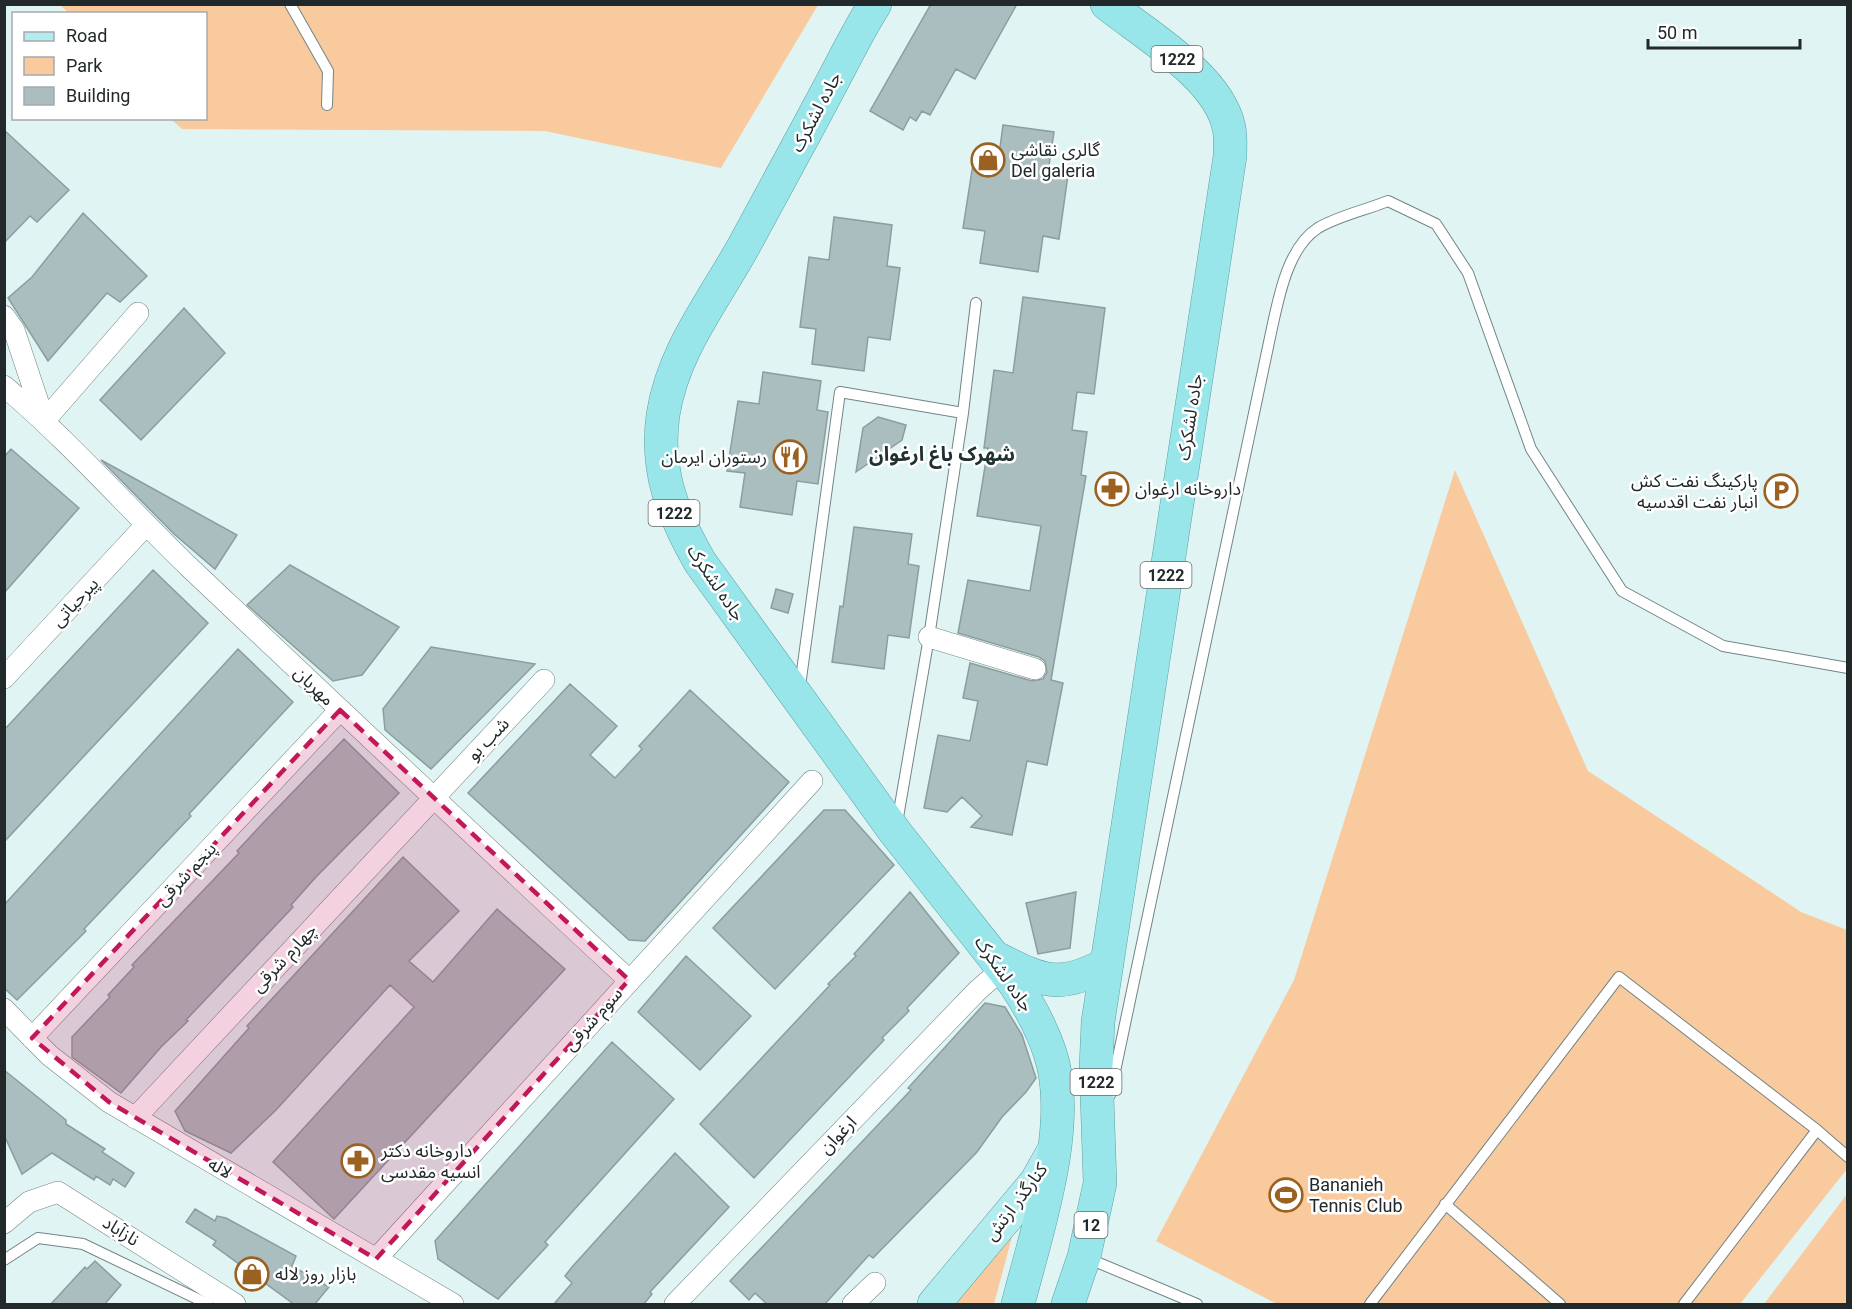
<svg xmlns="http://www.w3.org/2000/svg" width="1852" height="1309" viewBox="0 0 1852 1309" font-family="Roboto,'Noto Sans Arabic',sans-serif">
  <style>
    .green { fill: #f9ca9e }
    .building { fill: #abbebf; stroke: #8b9d9e; stroke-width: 1.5 }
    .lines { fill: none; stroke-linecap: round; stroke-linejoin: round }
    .service-casing { stroke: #738485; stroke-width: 12 }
    .minor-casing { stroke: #738485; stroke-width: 22 }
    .primary-casing { stroke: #5ea0a3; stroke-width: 34 }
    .trunk-casing { stroke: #5ea0a3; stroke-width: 34 }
    .service { stroke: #fff; stroke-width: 10 }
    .minor { stroke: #fff; stroke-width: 21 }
    .primary { stroke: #b2ecef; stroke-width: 33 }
    .trunk { stroke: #98e6ea; stroke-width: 33 }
    .marked { fill: #c2185b; fill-opacity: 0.2; stroke: #c2185b; stroke-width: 4.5; stroke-dasharray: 12 8; stroke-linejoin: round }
    .labels { text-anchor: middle; stroke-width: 5; stroke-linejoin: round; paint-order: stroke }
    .shield { fill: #fff; stroke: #64696a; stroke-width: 1.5 }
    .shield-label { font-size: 16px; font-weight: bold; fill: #22292a }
    .street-label { font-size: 18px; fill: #22292a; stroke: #fff }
    .poi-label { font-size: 18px; fill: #22292a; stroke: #fff; text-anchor: start }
    .neighbourhood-label { font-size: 20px; font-weight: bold; fill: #213031; stroke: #fff }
  </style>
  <rect width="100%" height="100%" fill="#e0f4f4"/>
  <path class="green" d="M60,5H818L721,168L545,131L182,129L171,119L206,118V14L69,13Z
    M1455,470L1588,771L1801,912L1847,930V1169L1740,1304H1277L1156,1241L1294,980Z
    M1847,1194V1304H1764Z
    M1016,1222L994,1304H953Z"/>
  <path class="building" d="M931,4H1017L975,79L956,69L930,115L922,111L916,121L910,117L903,130L870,111Z
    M1003,125L1054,132L1048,172L1068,175L1059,239L1043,236L1038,272L980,263L985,231L963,228L975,151L999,155Z
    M4,130L69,190L37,222L30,216L4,243Z
    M83,213L147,276L120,302L107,293L48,361L8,298L32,277Z
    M834,217L892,225L887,266L900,268L890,340L868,337L864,371L812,364L816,329L800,327L809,257L829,260Z
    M1023,297L1105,308L1094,394L1077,392L1072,430L1087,432L1081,475L1086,476L1051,680L1063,683L1047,765L1027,761L1012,835L971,827L982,816L962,797L947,812L924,808L938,735L970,741L978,701L963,698L970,663L1032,681L1043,679L1047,672L1045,661L1039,657L958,633L968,580L1030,591L1041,526L977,516L988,448H984L994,370L1013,373Z
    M184,308L225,353L141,440L100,400Z
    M763,372L821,381L817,410L828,412L818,484L797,481L792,515L740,507L745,473L727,471L738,401L759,404Z
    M878,417L906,425L902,440L856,472L863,428Z
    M11,449L79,508L4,593V457Z
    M101,460L237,535L215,569L174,534Z
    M854,527L912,534L908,564L919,566L909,638L888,635L884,669L832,662L840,606L843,607Z
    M290,565L399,627L362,675L333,681L247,605Z
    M153,570L208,623L4,842V730Z
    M776,589L793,594L788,613L771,608Z
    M431,647L535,664L431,769L385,730L383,709Z
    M238,649L293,702L189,814L191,816L84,929L86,931L17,1000L4,988V905Z
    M570,684L617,726L590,755L615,778L642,749L639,746L690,690L789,782L645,941L629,940L468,793Z
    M344,739L399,793L316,877L291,905L293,907L186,1020L188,1021L161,1047L121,1093L72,1057V1037L110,997L108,995L134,967L132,965L239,853L237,851L263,823Z
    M824,810H845L894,865L775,989L713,928Z
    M403,857L459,911L409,961L433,982L497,909L565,969L334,1219L273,1162L414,1007L390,985L276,1110L231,1153L185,1131L175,1111L249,1028L247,1026Z
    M910,892L959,953L907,1008L909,1011L882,1038L884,1040L754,1178L700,1124L830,985L828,984L856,956L854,954Z
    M1076,892L1070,948L1038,954L1026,903Z
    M686,956L751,1016L700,1070L638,1012Z
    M985,1003L1005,1007L1022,1035L1036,1078L1026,1092L1002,1117L977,1152L873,1258L869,1255L824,1305H768L755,1293L749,1300L730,1281L911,1090L908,1088Z
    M612,1042L674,1099L545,1242L548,1245L498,1299L438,1259L435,1241Z
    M4,1070L66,1120V1124L105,1149L102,1152L134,1173L125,1187L113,1179L110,1185L96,1176L94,1180L52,1153L22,1174L4,1135Z
    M675,1153L729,1207L650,1292L652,1294L643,1305H553L572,1283L565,1276L572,1267Z
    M195,1209L215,1221L217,1216L226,1218L296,1256L292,1266L329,1287L314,1305H295L213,1245L216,1241L186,1222Z
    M95,1261L121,1285L104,1305H50L85,1267L87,1269Z"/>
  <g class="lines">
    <g class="service-casing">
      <path id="service" d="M290,4L328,71L327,105
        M963,413L976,303
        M800,686L840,392L963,413L929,637L897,823
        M1110,1095L1272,328C1279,296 1288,247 1318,228C1338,216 1366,210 1388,201L1436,224L1468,273L1531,449L1622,591L1723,646L1848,668
        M1445,1204L1560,1304
        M1087,1258L1197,1304
        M4,1260L38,1238L83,1244L208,1304
        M1370,1304L1619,977L1817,1130
        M1684,1304L1817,1130L1848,1157"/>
    </g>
    <g class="minor-casing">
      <path id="minor" d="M4,316L14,330L44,420
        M4,386C70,442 127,507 189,567C335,705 481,843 629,980
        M45,420L138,313
        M929,637L1035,669
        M4,678L146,525
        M4,1009L49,1055L109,1102L453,1304
        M32,1038L340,710
        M135,1118L544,680
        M4,1223L29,1202L58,1192L235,1304
        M376,1259L812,781
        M675,1304L977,991L1003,968
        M853,1304L875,1283"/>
    </g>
    <g class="primary-casing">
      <path id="primary" d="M934,1304L1036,1182L1054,1150"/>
    </g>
    <g class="trunk-casing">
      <path id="trunk" d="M875,4C858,31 844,60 829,88C802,139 774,190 747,240C716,298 673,349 663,415C655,471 673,515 700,562L895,832L1015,984C1029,1005 1042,1029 1050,1053C1074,1124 1036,1233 1018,1304
        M998,959C1044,982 1059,989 1107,964
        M1068,1304L1084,1257L1100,1183L1096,1067L1098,1022L1230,156C1230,147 1231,137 1229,128C1219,77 1146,35 1107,4"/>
    </g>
    <use href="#service" class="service"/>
    <use href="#minor" class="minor"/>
    <use href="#primary" class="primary"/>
    <use href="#trunk" class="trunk"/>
  </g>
  <path class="marked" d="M340,710L629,980L376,1259L109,1102L32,1038Z"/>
  <defs>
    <g id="shop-ring" transform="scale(1.725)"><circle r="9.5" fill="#fff" stroke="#9b6120" stroke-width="1.5"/><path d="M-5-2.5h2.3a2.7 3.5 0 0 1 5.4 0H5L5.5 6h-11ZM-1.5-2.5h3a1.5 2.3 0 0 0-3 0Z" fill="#9b6120"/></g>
    <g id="restaurant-ring" transform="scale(1.725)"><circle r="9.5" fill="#fff" stroke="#9b6120" stroke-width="1.5"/><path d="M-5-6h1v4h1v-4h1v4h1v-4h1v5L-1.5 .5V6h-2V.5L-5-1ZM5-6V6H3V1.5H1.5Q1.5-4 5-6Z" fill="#9b6120"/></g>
    <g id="pharmacy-ring" transform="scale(1.725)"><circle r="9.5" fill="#fff" stroke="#9b6120" stroke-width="1.5"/><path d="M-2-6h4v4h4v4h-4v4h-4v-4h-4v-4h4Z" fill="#9b6120"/></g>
    <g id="parking-ring" transform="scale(1.725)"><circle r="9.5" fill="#fff" stroke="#9b6120" stroke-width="1.5"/><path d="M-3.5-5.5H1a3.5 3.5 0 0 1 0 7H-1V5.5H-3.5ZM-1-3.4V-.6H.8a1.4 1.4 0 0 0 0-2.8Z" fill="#9b6120"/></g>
    <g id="stadium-ring" transform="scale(1.725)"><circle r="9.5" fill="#fff" stroke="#9b6120" stroke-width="1.5"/><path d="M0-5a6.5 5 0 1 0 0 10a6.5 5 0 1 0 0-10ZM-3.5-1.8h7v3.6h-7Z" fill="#9b6120"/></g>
  </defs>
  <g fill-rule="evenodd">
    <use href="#shop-ring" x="988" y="160"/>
    <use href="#restaurant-ring" x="790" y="457"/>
    <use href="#pharmacy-ring" x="1112" y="489"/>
    <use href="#parking-ring" x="1781" y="491"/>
    <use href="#pharmacy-ring" x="358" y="1161"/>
    <use href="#stadium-ring" x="1286" y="1195"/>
    <use href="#shop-ring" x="252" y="1274"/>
  </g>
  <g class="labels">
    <g class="shield">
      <rect x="1151.5" y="46" width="51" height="26" rx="4.5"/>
      <rect x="648.5" y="500" width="51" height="26" rx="4.5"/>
      <rect x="1140.5" y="562" width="51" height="26" rx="4.5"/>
      <rect x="1070.5" y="1069" width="51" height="26" rx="4.5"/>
      <rect x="1074.5" y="1212" width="33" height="26" rx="4.5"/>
    </g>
    <g class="shield-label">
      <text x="1177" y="65">1222</text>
      <text x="674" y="519">1222</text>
      <text x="1166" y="581">1222</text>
      <text x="1096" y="1088">1222</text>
      <text x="1091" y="1231">12</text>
    </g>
    <g class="street-label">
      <text transform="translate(816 112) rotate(-62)" y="6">جاده لشکرک</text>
      <text transform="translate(1190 417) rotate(-81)" y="6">جاده لشکرک</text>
      <text transform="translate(716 583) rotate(56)" y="6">جاده لشکرک</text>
      <text transform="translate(75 602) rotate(-47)" y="6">پیرحیاتی</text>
      <text transform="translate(314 686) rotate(44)" y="6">مهربان</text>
      <text transform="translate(488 739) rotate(-46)" y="6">شب بو</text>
      <text transform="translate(186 874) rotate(-47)" y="6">پنجم شرقی</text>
      <text transform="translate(284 958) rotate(-47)" y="6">چهارم شرقی</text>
      <text transform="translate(1004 974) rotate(55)" y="6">جاده لشکرک</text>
      <text transform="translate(593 1019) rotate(-48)" y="6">سوم شرقی</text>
      <text transform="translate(838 1135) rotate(-46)" y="6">ارغوان</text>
      <text transform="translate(220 1168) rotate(30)" y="6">لاله</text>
      <text transform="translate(1016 1202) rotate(-53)" y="6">کنارگذر ارتش</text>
      <text transform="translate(121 1231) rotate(33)" y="6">نازآباد</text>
    </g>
    <g class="poi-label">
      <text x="1011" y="156">گالرى نقاشى<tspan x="1011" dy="21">Del galeria</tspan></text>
      <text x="767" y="463" text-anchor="end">رستوران ايرمان</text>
      <text x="1758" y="487" text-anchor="end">پارکینگ نفت کش<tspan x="1758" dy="21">انبار نفت اقدسیه</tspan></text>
      <text x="1135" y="495">داروخانه ارغوان</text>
      <text x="381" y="1157">داروخانه دکتر<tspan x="381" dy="21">انسیه مقدسی</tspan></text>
      <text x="1309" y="1191">Bananieh<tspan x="1309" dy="21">Tennis Club</tspan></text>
      <text x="275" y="1280">بازار روز لاله</text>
    </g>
    <g class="neighbourhood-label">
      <text x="942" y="461">شهرک باغ ارغوان</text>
    </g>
  </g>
  <rect width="1852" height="1309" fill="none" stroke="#22292a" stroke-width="12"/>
  <rect x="12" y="12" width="195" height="108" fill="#ffffff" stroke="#a7a9aa" stroke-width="1.5"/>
  <rect x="24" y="32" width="30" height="9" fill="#b2ecef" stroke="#a7a9aa" stroke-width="1.5"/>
  <text x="66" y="42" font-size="18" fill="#22292a">Road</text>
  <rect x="24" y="57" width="30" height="18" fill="#f9ca9e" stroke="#a7a9aa" stroke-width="1.5"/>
  <text x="66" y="72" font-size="18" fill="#22292a">Park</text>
  <rect x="24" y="87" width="30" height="18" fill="#abbebf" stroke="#a7a9aa" stroke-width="1.5"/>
  <text x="66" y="102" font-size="18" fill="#22292a">Building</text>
  <path d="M1648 39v9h152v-9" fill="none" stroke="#22292a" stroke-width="3"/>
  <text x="1657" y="39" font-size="18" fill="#22292a" stroke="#ffffff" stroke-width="4.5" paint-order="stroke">50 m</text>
</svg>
